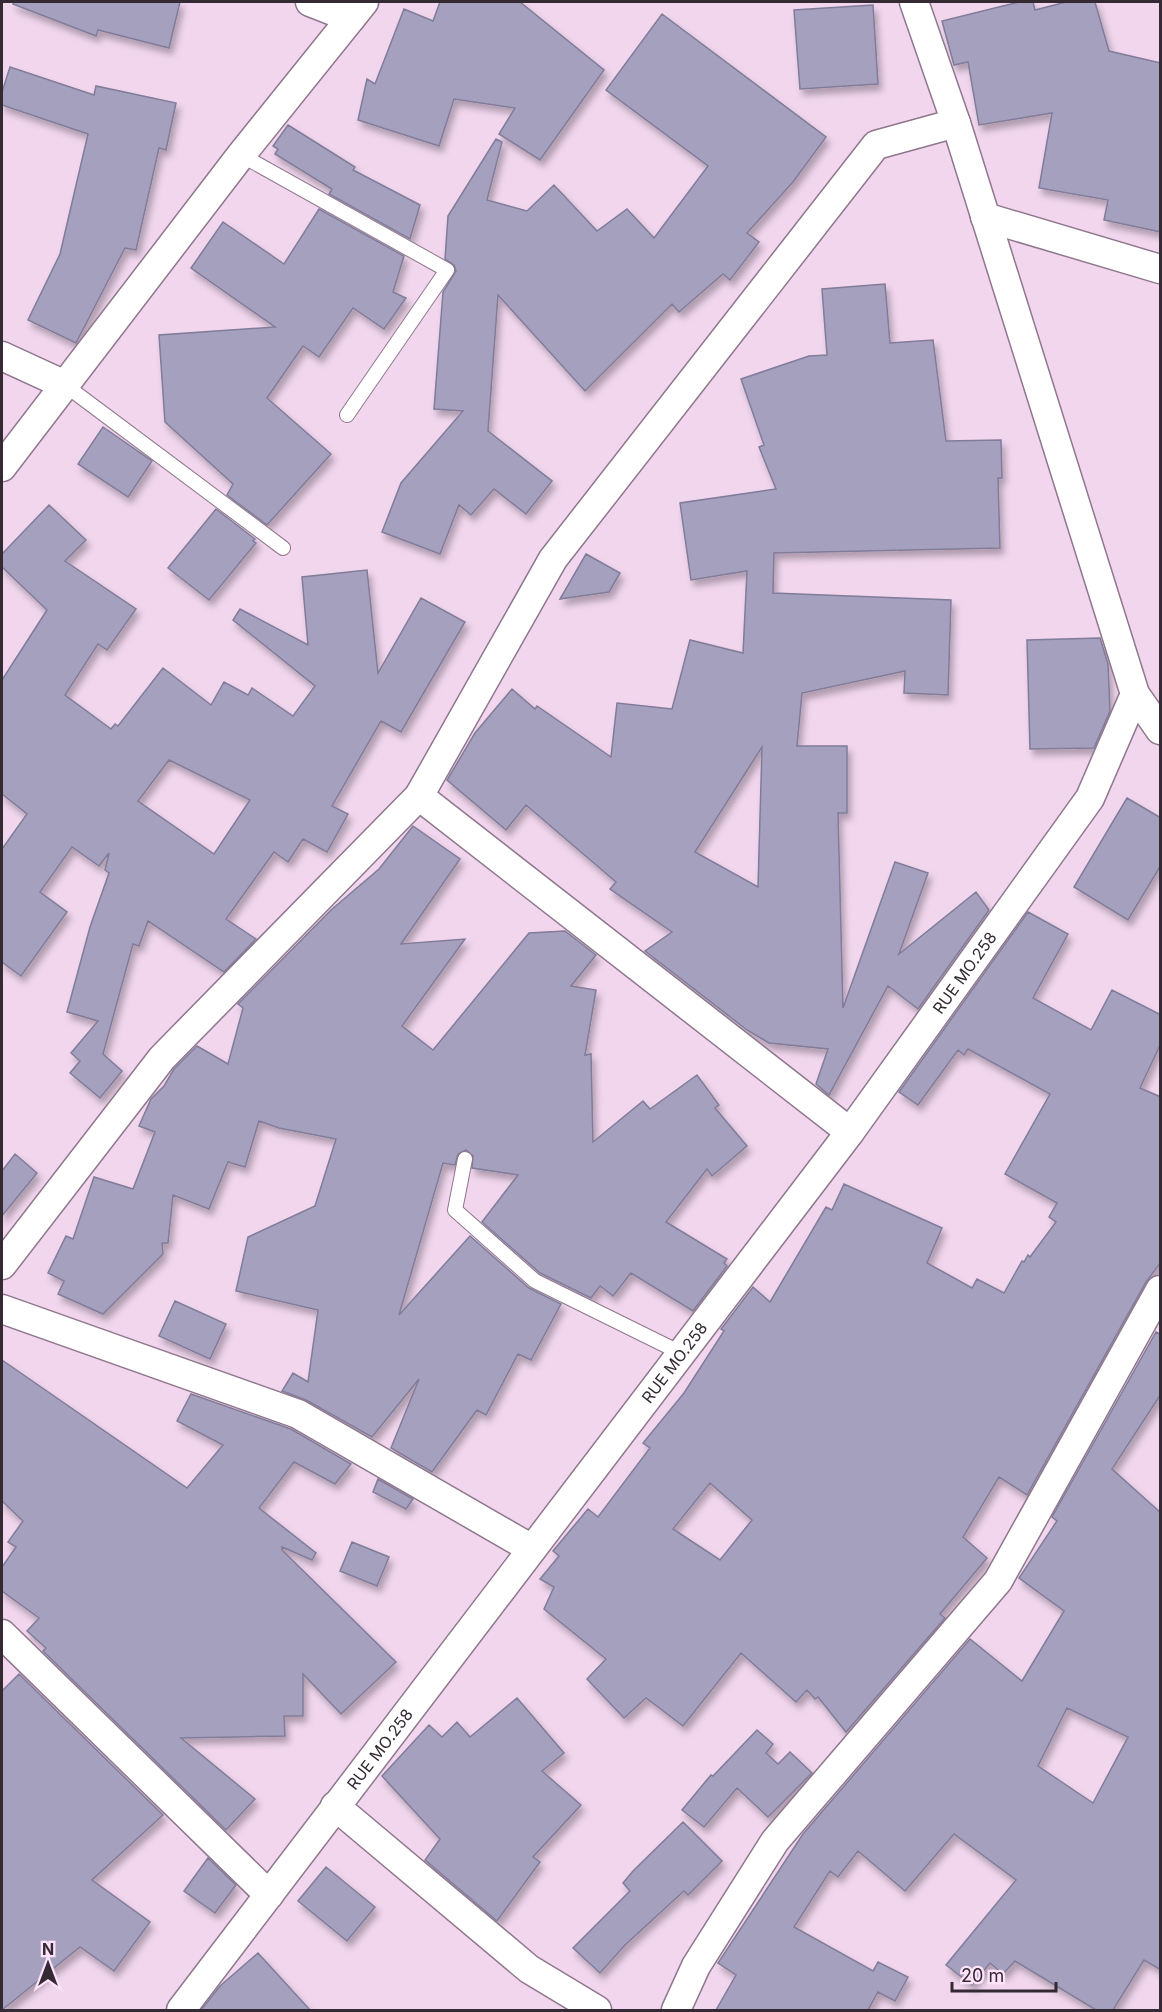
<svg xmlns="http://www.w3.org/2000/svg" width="1162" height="2012" viewBox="0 0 1162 2012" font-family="Inter,sans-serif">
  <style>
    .building { fill: #a4a0be; stroke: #807c99; stroke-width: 1.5; fill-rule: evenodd; filter: url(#shadow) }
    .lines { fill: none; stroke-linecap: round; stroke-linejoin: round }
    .lane-casing { stroke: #8f778d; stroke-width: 16 }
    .street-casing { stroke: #8f778d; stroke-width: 31 }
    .lane { stroke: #fff; stroke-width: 14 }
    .street { stroke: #fff; stroke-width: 28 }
    .labels { text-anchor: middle; stroke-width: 4.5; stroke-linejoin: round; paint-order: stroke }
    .street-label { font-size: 16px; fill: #342a33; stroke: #fee3fb }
  </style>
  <defs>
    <filter id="shadow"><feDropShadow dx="3.5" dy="6" stdDeviation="3" flood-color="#0004"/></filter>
  </defs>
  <rect width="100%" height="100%" fill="#f1d6ee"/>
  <path class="building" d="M14,2H180L169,48L98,30L96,36L13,4Z
    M440,2H520L604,70L540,160L499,134L515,108L454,99L439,146L358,120L367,79L375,84L404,9L433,21Z
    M1019,2H1033L1035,10L1066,2H1095L1109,51L1161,63V232L1104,220L1108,200L1039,188L1052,113L979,125L968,62L954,65L942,21Z
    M873,5L878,84L800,89L794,10Z
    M662,14L826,137L793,182L747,233L759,242L730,280L723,274L679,312L672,304L585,391L498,295L488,431L552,481L526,514L494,489L471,515L459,505L440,554L382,532L401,483L463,411L434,409L443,292L456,271L454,265L445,259L448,216L496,139L502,142L487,200L527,211L554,185L597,231L627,209L654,238L708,166L606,90Z
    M10,67L94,95L96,86L176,103L166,150L159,148L136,250L125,248L76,343L28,320L60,254L88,134L2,105V92Z
    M288,125L355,167L353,170L420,205L410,239L329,194L332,189L275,154L278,149L273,146Z
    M319,209L404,256L393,292L406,298L384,329L353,308L319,357L303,346L267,398L331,454L267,525L227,495L233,484L165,422L159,335L275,327L191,268L223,222L284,264Z
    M885,284L890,343L933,340L946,441L1001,440L1002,478H998L1000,548L774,553L773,593L951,600L948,695L904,693L905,671L802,693L797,746H847V813H838L843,1008L895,862L928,873L899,954L976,892L989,910L918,1009L888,986L829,1095L816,1084L828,1049L769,1043L747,1030L645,951L672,932L610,889L616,882L526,805L506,830L447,780L475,733L512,689L535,709L537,706L611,757L617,703L672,709L690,640L743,653L747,571L691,580L680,503L776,489L759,447L764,445L741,379L809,356L827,355L822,289ZM762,747L758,887L695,852Z
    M103,427L152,461L128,497L78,464Z
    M49,505L86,540L65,561L136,609L107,650L98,644L65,695L111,729L115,724L118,726L163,668L211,705L224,682L248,695L252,688L293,716L315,686L233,620L240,609L308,645L302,577L367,570L378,673L421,598L465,622L401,732L381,721L332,806L348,814L327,852L303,839L288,862L274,852L226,919L256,939L224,972L148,921L139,946L133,944L103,1054L122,1071L100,1098L70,1073L80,1061L71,1053L98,1021L67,1012L90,927L109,873L105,870L109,853L99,866L72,847L40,892L67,912L21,976L2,962V849L27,814L2,794V680L47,610L2,567V554ZM169,760L250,800L214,854L138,801Z
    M216,509L255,539L253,541L256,543L209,600L168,568Z
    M586,554L620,573L609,592L560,599Z
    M1100,638L1108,664L1110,711L1094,748L1030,749L1027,640Z
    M1127,798L1161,818V865L1128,920L1074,887Z
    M413,826L460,859L401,944L465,939L402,1026L433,1050L529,933L565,931L596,955L571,986L596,990L585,1055L591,1054L593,1142L643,1101L650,1109L697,1075L719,1105L715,1108L747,1146L712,1176L707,1169L666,1222L727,1259L724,1263L727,1266L693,1311L631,1273L613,1296L600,1286L591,1298L540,1273L482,1222L518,1175L472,1168L473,1156L466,1150L458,1154L455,1165L443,1163L399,1315L470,1236L529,1288L561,1304L531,1360L518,1354L486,1415L477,1410L432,1472L391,1448L419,1379L372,1437L306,1400L282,1391L293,1373L308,1382L318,1310L236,1291L248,1237L315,1206L336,1139L279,1128L259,1121L245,1167L228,1162L209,1209L173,1195L168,1243H162L163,1254L103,1314L58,1294L64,1281L48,1273L66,1236L73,1239L94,1177L133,1189L155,1132L139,1126L151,1099L164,1086L174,1069L197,1046L228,1064L243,1008L238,1004L331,910L379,869Z
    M1028,912L1068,934L1033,998L1091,1030L1112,990L1161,1015V1043L1140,1088L1161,1097V1262L1146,1282L1027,1495L999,1477L963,1537L987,1558L940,1614L945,1618L846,1732L818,1697L815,1699L807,1690L796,1702L741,1653L683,1726L646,1698L624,1718L587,1679L606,1659L544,1609L554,1587L540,1579L559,1556L553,1551L588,1509L598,1517L650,1448L643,1443L684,1393L724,1331L721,1329L753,1287L770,1302L826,1207L832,1210L844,1184L942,1228L927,1263L972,1288L977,1279L1004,1293L1022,1261L1024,1262L1028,1255L1030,1257L1056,1222L1049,1217L1057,1203L1005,1174L1050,1094L968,1049L964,1055L958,1050L918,1105L899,1092ZM710,1483L752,1520L720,1560L673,1529Z
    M15,1154L37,1173L2,1216V1171Z
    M175,1301L226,1324L210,1359L159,1336Z
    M1156,1332L1161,1335V1394L1112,1469L1161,1513V1970L1144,1960L1113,2010H1096L1015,1961L1003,1974L990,1963L972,1985L946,1965L1016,1880L954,1834L905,1891L858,1851L838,1877L830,1871L794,1927L873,1971L878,1962L908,1977L895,2001L878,1992L868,2010H716L736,1975L718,1963L803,1834L970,1639L1022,1681L1064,1611L1019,1578L1057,1521L1052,1517ZM1067,1708L1128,1737L1093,1803L1038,1766Z
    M2,1360L187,1488L223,1445L177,1421L191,1394L291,1429L351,1464L335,1484L294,1462L259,1508L316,1553L312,1560L282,1547V1550L396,1662L341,1714L303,1674V1716H284L285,1736L181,1738L255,1799L226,1830L43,1651L46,1648L27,1631L39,1618L2,1591V1567L16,1547L8,1542L23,1521L2,1501Z
    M378,1479L413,1499L406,1509L373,1492Z
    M352,1542L389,1557L377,1586L340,1571Z
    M19,1674L163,1815L92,1880L150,1922L114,1971L80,1947L2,2010V1691Z
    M517,1698L564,1753L542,1771L581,1805L533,1857L540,1862L497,1921L425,1860L440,1839L382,1776L429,1725L442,1737L457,1722L470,1737Z
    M757,1730L773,1744L766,1753L778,1764L790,1752L812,1773L768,1817L737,1788L704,1827L682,1810L711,1775L713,1776Z
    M683,1822L722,1861L688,1895L684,1891L625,1945L600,1973L573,1948L630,1891L623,1883L633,1871Z
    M208,1858L236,1885L215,1913L184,1891Z
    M326,1867L375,1907L347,1941L298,1901Z
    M258,1953L310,2010H201L220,1986Z"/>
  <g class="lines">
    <g class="lane-casing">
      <path id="lane" d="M241,155L447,270L347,415
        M65,385L283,548
        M465,1159L455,1210L535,1281L681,1353"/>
    </g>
    <g class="street-casing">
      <g id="street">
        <path d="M310,2L351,18"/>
        <path d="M914,2L956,123L1135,694L1160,730"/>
        <path d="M985,217L1160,269"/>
        <path d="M2,356L65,385"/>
        <path d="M2,467L241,155L364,2"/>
        <path d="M419,796L850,1132"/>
        <path d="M2,1265L162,1058L419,796L553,559L876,145L956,123"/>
        <path d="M2,1309L298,1414L532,1549"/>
        <path d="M2,1634L269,1895"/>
        <path d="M335,1806L529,1969L597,2010"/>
        <path id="s1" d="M181,2010L850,1132L1090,798L1135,694"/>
        <path d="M676,2010L696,1966L775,1841L998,1581L1160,1290"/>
      </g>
    </g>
    <use href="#lane" class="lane"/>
    <use href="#street" class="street"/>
  </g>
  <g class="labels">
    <g class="street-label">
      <text dy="6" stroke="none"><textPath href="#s1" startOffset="1300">RUE MO.258</textPath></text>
      <text dy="6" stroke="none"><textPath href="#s1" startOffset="814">RUE MO.258</textPath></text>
      <text dy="6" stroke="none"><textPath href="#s1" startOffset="328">RUE MO.258</textPath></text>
    </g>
  </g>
  <rect width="1162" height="2012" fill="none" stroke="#342a33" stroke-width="6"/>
  <g transform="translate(48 1964)" stroke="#fee3fb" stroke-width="4.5" paint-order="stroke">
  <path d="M0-4.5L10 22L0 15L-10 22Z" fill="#342a33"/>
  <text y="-9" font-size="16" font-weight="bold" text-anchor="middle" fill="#342a33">N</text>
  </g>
  <path d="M952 1982v9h104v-9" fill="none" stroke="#342a33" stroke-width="3"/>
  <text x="961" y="1982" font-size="18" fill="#342a33" stroke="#fee3fb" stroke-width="4.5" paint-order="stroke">20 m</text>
</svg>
